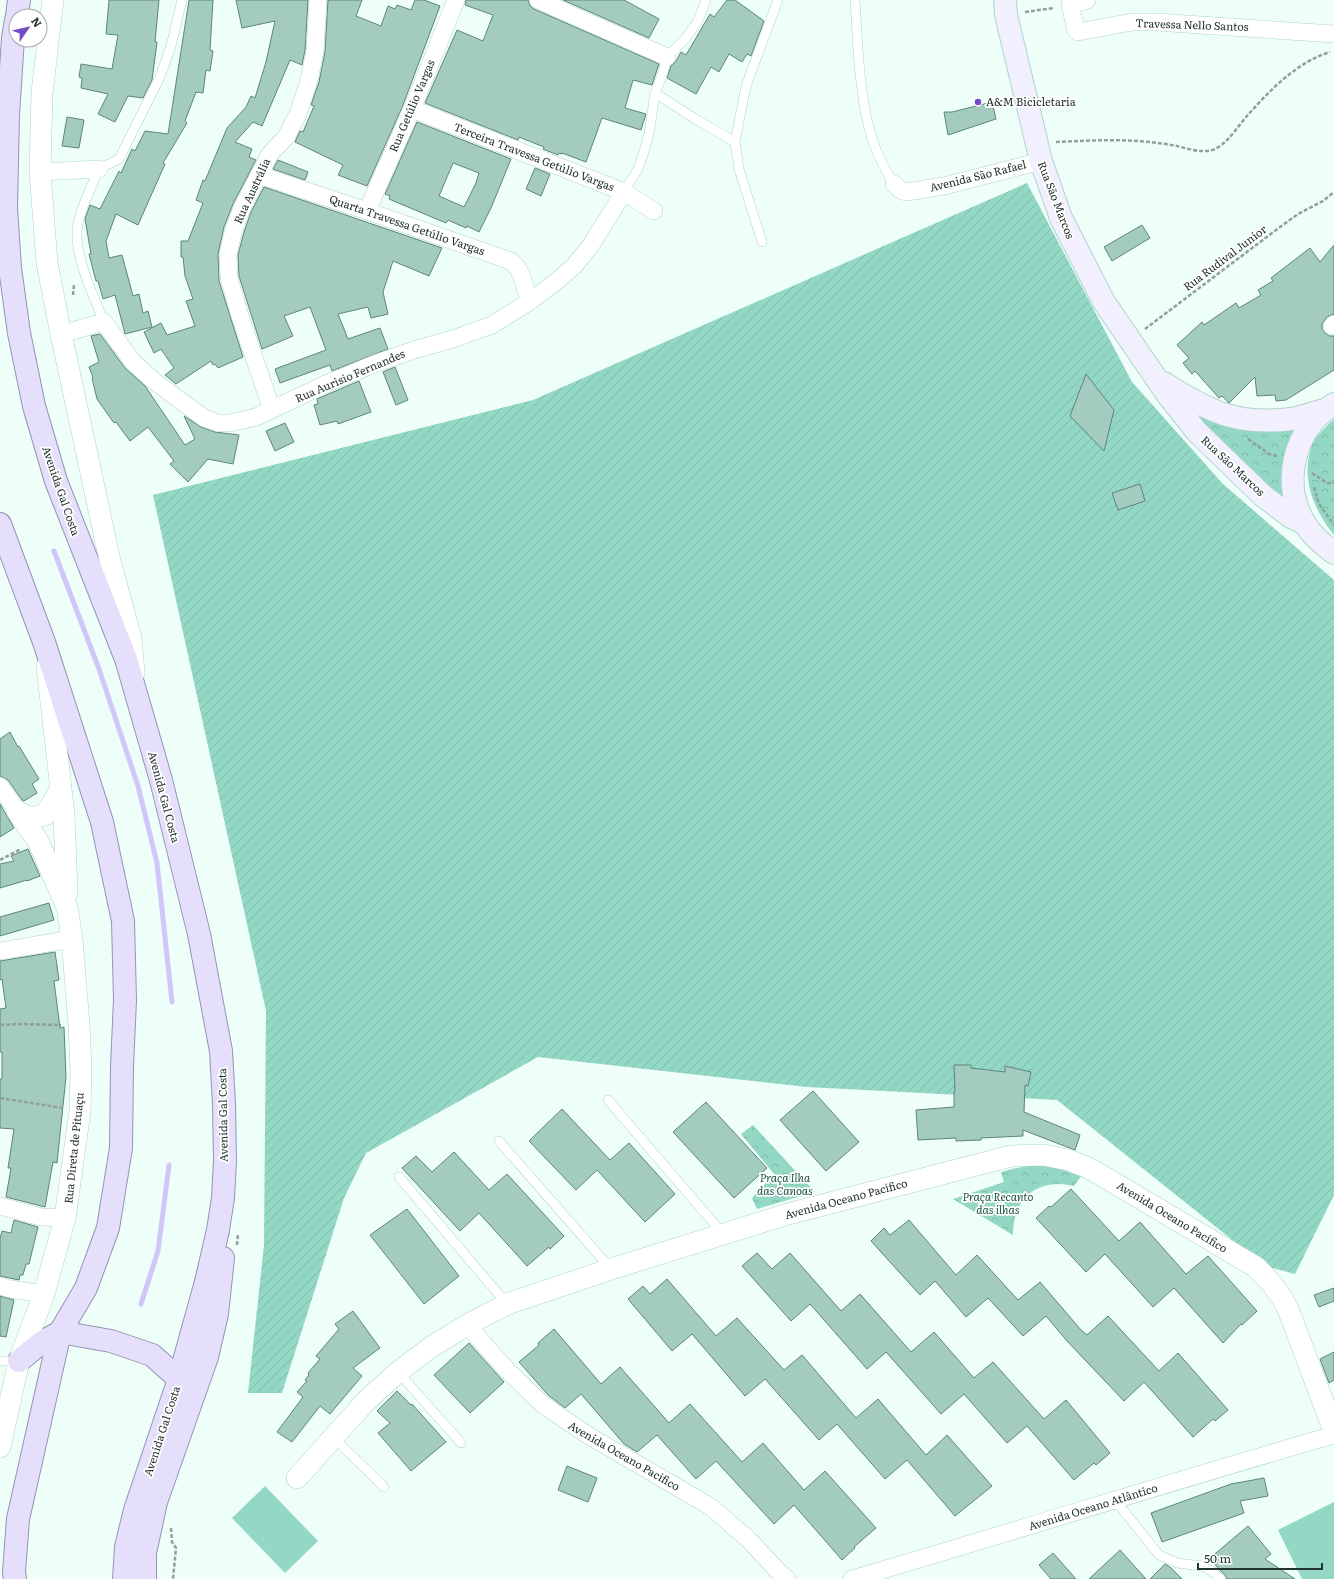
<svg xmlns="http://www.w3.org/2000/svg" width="1334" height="1579" viewBox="0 0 1334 1579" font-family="Literata,serif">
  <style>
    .grass { fill: #93d8c4 }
    .park { fill: url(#park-crowns) }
    .garden { fill: url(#garden-furrows) }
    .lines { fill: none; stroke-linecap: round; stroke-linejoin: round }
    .stream { stroke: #d1c6fc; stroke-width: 5 }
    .building { fill: #a4cbbf; stroke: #5f857a; fill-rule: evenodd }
    .service-casing { stroke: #add5c9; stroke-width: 10 }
    .minor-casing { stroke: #add5c9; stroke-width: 18 }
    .tertiary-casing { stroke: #add5c9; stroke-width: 22 }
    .secondary-casing { stroke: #add5c9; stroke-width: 24 }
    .primary-casing { stroke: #9594b3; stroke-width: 24 }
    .path { stroke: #90a09b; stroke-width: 2.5; stroke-dasharray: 4 2; stroke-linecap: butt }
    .service { stroke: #fff; stroke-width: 9 }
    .minor { stroke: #fff; stroke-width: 17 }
    .tertiary { stroke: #fff; stroke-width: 21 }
    .secondary { stroke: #f2effe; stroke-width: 22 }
    .primary { stroke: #e5dffc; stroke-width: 22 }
    .poi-dot { fill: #744dc6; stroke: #fff; stroke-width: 1.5 }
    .labels { text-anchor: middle; stroke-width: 3.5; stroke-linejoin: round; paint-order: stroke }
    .street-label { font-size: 11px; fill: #23332f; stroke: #fff }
    .poi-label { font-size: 11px; fill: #23332f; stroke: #fff; text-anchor: start }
    .park-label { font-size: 11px; font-style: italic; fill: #1c5346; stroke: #fff }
  </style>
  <defs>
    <pattern id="park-crowns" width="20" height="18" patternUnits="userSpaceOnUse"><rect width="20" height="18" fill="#93d8c4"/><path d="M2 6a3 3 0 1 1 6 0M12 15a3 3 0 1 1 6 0" fill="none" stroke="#7ebaa9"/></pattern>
    <pattern id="garden-furrows" width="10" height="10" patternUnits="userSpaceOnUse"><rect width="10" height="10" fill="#93d8c4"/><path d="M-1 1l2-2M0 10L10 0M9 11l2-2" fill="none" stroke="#7ebaa9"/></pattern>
  </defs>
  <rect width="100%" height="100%" fill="#eefef8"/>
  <path class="grass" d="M265,1486L318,1541L285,1573L232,1518Z
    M1334,1502V1579H1302L1278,1530Z"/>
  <path class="park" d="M1195,412L1300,424L1291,508L1211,432Z
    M1334,419V535C1314,510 1300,478 1312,445C1316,435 1327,426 1334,419Z
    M753,1125L815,1192L757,1209L752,1198L774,1174L741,1134Z
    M1033,1165L1058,1167L1082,1175L1074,1186C1039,1177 1012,1198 1013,1235L953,1199L1004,1182L1001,1172L1012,1169Z"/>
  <path class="garden" d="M1027,183L1132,382L1223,484L1334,580V1195L1295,1274L1265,1266L1057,1100L807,1087L538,1057L366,1153L344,1198L282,1393H248L264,1245L266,1011L153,495L533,400Z"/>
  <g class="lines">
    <path class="stream" d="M54,551L99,669L138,786L157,863L172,1002
      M141,1304L158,1251L169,1165"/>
  </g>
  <path class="building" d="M109,0H159L155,42H157L152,80L143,98L128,96L115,122L98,114L108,94L81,88L82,78L79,77L81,64L112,69L118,35L106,34Z
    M189,0H213L210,50L213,51L210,71L206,70L203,93L196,92L185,121L187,123L163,163L165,164L138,225L116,214L106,241L109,258L122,255L133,296L139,294L143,313L148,311L152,327L125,334L115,295L103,299L98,281H96L89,254H91L85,219L90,205L100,209L119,171L121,173L132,149L135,151L145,131L168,134Z
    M236,0H308L305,50L302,65L290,60L262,126L253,122L235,142L252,149L249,157L256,160L233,204L224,227L218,254L219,281L243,357L218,368L215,364L213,365L211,361L176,384L165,375L174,368L161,349L154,353L144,332L161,323L167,335L195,326L186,301L193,299L185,276L183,257H181V241H188L203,203L196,200L203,180L205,181L227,128L246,107L251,96L255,98L266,62L275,21L242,28Z
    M328,0H362L356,16L381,26L388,6L395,9L397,5L411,10L415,0H424L440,6L403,105L367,186L338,175L343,165L295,142L300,131L303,132L314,106L311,105L319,82L325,52Z
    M466,0H528L530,6L534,9L659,64L652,85L633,80L625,108L646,114L641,130L602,118L586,162L562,153V154L559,153L558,155L543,149L544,147L519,137L518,140L425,103L457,30L483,41L493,15L465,5Z
    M563,0H624L659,19L649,38Z
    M727,0H735L764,21L751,56L747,54L742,62L729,54L719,72L711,67L696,94L667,78L671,66L676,61L681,52L686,55L710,14L714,17Z
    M992,102L996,119L948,135L944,112H952Z
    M67,117L84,120L79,148L62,146Z
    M417,122L511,159L491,208L479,232L467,226L466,228L448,220L446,223L389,199L390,196L385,194ZM453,163L479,173L476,183L464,207L439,196Z
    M278,160L308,172L305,180L273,169Z
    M535,168L550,174L541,196L526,189Z
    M264,187L442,248L429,276L393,261L383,292L388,314L371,318L368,307L338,314L348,339L380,328L388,349L332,371L330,365L280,383L275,369L326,350L310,307L284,316L293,336L262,349L239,276L238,255L244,232L251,212Z
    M1142,225L1150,238L1112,261L1104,247Z
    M1334,245V314L1327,317L1322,324V329L1325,333L1329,336H1334V370L1286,400L1276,401L1275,395L1257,396L1255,377L1229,403L1222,396L1219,398L1195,371L1192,374L1183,363L1189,358L1177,345L1202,322L1204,325L1236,303L1239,308L1261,295L1258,290L1273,281L1271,278L1310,248L1320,262Z
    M100,334L125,368L145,386L185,445L195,439L184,416L201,427L215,432L239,435L233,464L208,459L188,482L170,464L174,461L148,427L130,441L116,422L114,423L97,399L92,378L93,377L89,367L99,362L91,336Z
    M395,367L408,400L396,405L383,372Z
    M1086,374L1114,410L1104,451L1070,416Z
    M359,381L371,412L338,424L337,421L320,425L314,405L318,404L317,399Z
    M285,423L294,442L275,451L266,431Z
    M1140,484L1145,501L1118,510L1112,493Z
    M10,732L18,747L19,746L39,779L32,784L37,793L24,801L22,800L8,780L0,776V739Z
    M0,804L14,828L0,837Z
    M28,849L40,876L27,881V880L0,888V864L14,861L11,856Z
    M49,903L54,920L0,936V917Z
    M55,952L59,980L54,981L60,1028L64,1027L66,1077L57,1163L53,1162L45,1207L6,1197L11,1168H8L14,1129L0,1128V1079H2V1052H0V1009L6,1008L2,979L0,980V961Z
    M954,1065H971V1068L1005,1072V1066L1031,1072L1028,1086L1025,1085L1024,1112L1080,1135L1075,1150L1023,1130V1136L981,1138V1140L956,1141V1138L918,1140L916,1110L954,1107V1092H955Z
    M813,1091L859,1142L826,1171L780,1120Z
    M706,1102L767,1168L734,1198L673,1132Z
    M562,1109L610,1160L629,1143L675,1194L645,1222L597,1170L576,1190L529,1141Z
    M454,1152L489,1190L507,1174L564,1236L550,1249L549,1247L527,1266L479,1213L460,1231L402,1168L416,1156L432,1172Z
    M1071,1189L1119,1241L1140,1222L1186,1274L1208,1256L1257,1311L1242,1325L1241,1324L1223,1343L1174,1288L1153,1307L1105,1254L1086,1272L1036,1218L1049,1206L1051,1207Z
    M407,1209L459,1276L424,1304L370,1235Z
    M14,1220L38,1227L29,1264H26L23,1275H20L19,1280L0,1276V1239L2,1231L11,1233Z
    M909,1220L956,1275L977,1255L1018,1300L1040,1282L1081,1330L1087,1335L1108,1316L1159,1371L1178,1353L1228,1410L1215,1421L1213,1419L1193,1437L1144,1382L1124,1401L1067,1341L1046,1316L1023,1336L988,1298L966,1317L935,1281L920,1295L871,1241L884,1228L890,1235Z
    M757,1253L772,1269L790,1253L841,1311L860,1294L911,1352L934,1332L974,1378L993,1362L1044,1419L1066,1400L1110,1453L1096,1465L1094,1463L1074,1480L1027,1426L1007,1443L964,1394L941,1414L886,1352L867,1369L810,1304L791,1321L742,1266Z
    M667,1279L716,1336L737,1318L784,1370L802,1355L856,1418L878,1399L926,1455L947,1435L992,1486L955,1516L907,1460L885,1479L837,1424L819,1440L765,1379L745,1396L692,1334L672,1351L628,1299L643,1286L650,1294Z
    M1334,1288V1301L1319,1307L1314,1295Z
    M0,1296L14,1300L6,1337L0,1336Z
    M353,1311L380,1348L353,1368L362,1376L330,1414L320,1406L292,1442L277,1432L303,1397L297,1392L307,1381L305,1380L309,1375L308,1373L320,1359L316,1356L339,1329L335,1324Z
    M554,1329L601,1384L620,1367L669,1423L690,1404L742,1462L763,1443L804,1490L825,1471L876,1528L854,1547L855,1548L842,1560L794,1505L774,1524L716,1461L696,1479L657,1435L637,1452L624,1444L581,1394L565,1408L548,1395L519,1362L539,1345L538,1343Z
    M469,1343L504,1382L470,1413L434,1375Z
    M1334,1352V1380L1329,1383L1320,1359Z
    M397,1391L411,1405L412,1404L446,1442L411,1471L378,1433L390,1423L377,1411Z
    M567,1466L597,1478L588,1502L558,1490Z
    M1264,1478L1268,1496L1240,1501L1244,1513L1162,1542L1151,1513L1231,1484Z
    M1248,1526L1271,1554L1265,1559L1295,1579H1227L1225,1575L1218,1568L1210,1558Z
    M1120,1550L1146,1579H1089Z
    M1053,1553L1076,1579H1051L1039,1565Z
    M1165,1564L1170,1567L1182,1579H1150Z"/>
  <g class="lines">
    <g class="service-casing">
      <path id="service" d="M855,0C858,46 859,112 878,154C882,164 888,174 894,184
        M655,93L697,120L735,142
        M624,192L638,169L643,155L649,134L655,93L663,73L667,57L685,39L697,23L706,0
        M762,242L739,169L735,142L746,86L778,0
        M104,322C94,297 76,260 77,233C78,211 91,189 99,169L119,159L160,77L171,46L182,0
        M608,1100L723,1234
        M499,1141L611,1269
        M399,1177L507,1304
        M0,1361H19
        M398,1372L461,1443
        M333,1437L384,1487
        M1115,1500L1159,1555L1177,1563L1202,1566L1212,1571L1221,1579"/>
    </g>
    <g class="minor-casing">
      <path id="minor" d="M538,0L667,57
        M1087,0L1070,5L1076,30L1078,32L1132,22H1156L1334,34
        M412,109L624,192L654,211
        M40,172L99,169
        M259,175L367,211L511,261C523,270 525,288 529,302
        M894,184L902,191L907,192L944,186L1041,161
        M367,211L412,109L456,0
        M1332,326L1334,324
        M61,334L104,322L133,362L154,381L204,418L218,423H230L256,417L328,383L374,364L417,349L453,339L492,325L529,302L557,281L574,266L591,245L624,192
        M272,410L240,316L229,278L228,254L234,229L242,208L270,154L286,137L298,114L309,80L315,51L318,0
        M0,786L17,811
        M0,951L72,939
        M0,1206L41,1217L65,1218
        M0,1286L10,1289L44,1294
        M467,1325L508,1371L542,1404L586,1434L711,1507L748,1539L780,1573L787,1579
        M852,1579C1013,1532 1173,1481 1334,1435"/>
    </g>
    <g class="tertiary-casing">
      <path id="tertiary" d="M53,0L42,93L40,172L47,263L61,334L110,561L131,638L134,673
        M47,667L64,815L67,893
        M17,811C28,818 34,819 46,814L60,790
        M0,1447L19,1361L44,1294L65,1218L80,1111L81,1069L79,1025L72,939L67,907L38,841L17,811
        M297,1478L366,1401L398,1372L431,1347L467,1325L507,1304L611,1269L788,1214L1011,1156L1044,1155L1068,1160L1089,1168L1256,1267C1270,1281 1279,1291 1288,1309L1334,1431"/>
    </g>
    <g class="secondary-casing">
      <path id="secondary" d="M1005,0L1006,15L1041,161L1061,218L1104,302L1167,394L1197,432L1262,495L1291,517L1304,523
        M1164,383C1208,411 1237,426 1291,419C1302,417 1313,413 1324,410
        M1334,404C1294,428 1281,482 1304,522C1311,535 1322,544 1334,553"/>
    </g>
    <g class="primary-casing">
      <path id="primary" d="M17,16L19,0
        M16,20L13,38L8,115L6,208L10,268L19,333L34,406L56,481L126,659L161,780L199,934L221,1051L224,1104L225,1161L223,1198L218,1230L206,1282L179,1379L135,1510L126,1547L124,1579
        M0,524L44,642L102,822L123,921L125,1000L122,1067L121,1148L108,1228L86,1288L60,1332L18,1519L14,1572L15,1579
        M19,1361L42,1342L60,1332L111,1341L152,1355L179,1379L183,1390
        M145,1579V1553L156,1502L207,1357L217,1314L223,1258"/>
    </g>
    <path class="path" d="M1025,12L1054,8
      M1056,142C1096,140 1137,138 1177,146C1189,149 1203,154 1215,149C1229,142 1237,127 1247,116C1269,91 1297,62 1330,52
      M73,295L74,284
      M1145,329L1276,230L1298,214L1323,201L1334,192
      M1248,439L1271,455L1278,456
      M1312,473L1327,483H1334
      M1314,487L1319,504L1334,525
      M0,860L21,849
      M0,1025L23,1024L61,1025
      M0,1098L63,1108
      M237,1245L238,1234
      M171,1528L172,1542L176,1548L173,1579"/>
    <use href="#service" class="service"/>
    <use href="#minor" class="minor"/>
    <use href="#tertiary" class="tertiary"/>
    <use href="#secondary" class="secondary"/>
    <use href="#primary" class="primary"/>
  </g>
  <circle class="poi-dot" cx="978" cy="102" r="4"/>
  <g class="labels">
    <g class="street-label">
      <text transform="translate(1192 25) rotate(2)" y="4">Travessa Nello Santos</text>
      <text transform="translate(412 106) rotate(-67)" y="4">Rua Getúlio Vargas</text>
      <text transform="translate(534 157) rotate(21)" y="4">Terceira Travessa Getúlio Vargas</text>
      <text transform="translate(978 176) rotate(-14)" y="4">Avenida São Rafael</text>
      <text transform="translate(252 191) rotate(-65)" y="4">Rua Austrália</text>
      <text transform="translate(1056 200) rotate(69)" y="4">Rua São Marcos</text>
      <text transform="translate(407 225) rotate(19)" y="4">Quarta Travessa Getúlio Vargas</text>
      <text transform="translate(1225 258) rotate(-37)" y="4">Rua Rudival Junior</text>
      <text transform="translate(350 376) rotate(-23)" y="4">Rua Aurisio Fernandes</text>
      <text transform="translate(1233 466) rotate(43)" y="4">Rua São Marcos</text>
      <text transform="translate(61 491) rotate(71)" y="4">Avenida Gal Costa</text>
      <text transform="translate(164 797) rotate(75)" y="4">Avenida Gal Costa</text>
      <text transform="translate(223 1115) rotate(-91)" y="4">Avenida Gal Costa</text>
      <text transform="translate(74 1148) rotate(-84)" y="4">Rua Direta de Pituaçu</text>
      <text transform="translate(846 1199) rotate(-15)" y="4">Avenida Oceano Pacífico</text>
      <text transform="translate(1172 1217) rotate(31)" y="4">Avenida Oceano Pacífico</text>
      <text transform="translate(162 1431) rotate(-72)" y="4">Avenida Gal Costa</text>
      <text transform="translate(624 1456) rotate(30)" y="4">Avenida Oceano Pacifico</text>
      <text transform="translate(1093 1507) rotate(-17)" y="4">Avenida Oceano Atlântico</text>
    </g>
    <g class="poi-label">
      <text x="986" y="106">A&amp;M Bicicletaria</text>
    </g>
    <g class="park-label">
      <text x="785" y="1182">Praça Ilha<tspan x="785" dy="13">das Canoas</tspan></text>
      <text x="998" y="1201">Praça Recanto<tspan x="998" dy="13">das ilhas</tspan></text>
    </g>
  </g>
  <g transform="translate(28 28) rotate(56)"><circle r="19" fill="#ffffff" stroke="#a7adac"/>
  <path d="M0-3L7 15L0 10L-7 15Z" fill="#744dc6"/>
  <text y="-6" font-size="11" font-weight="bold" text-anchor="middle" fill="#23332f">N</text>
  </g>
  <path d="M1198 1563v6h124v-6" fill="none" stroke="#23332f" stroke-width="2"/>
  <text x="1204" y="1563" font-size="12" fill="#23332f" stroke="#ffffff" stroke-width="3" paint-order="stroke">50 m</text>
</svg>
